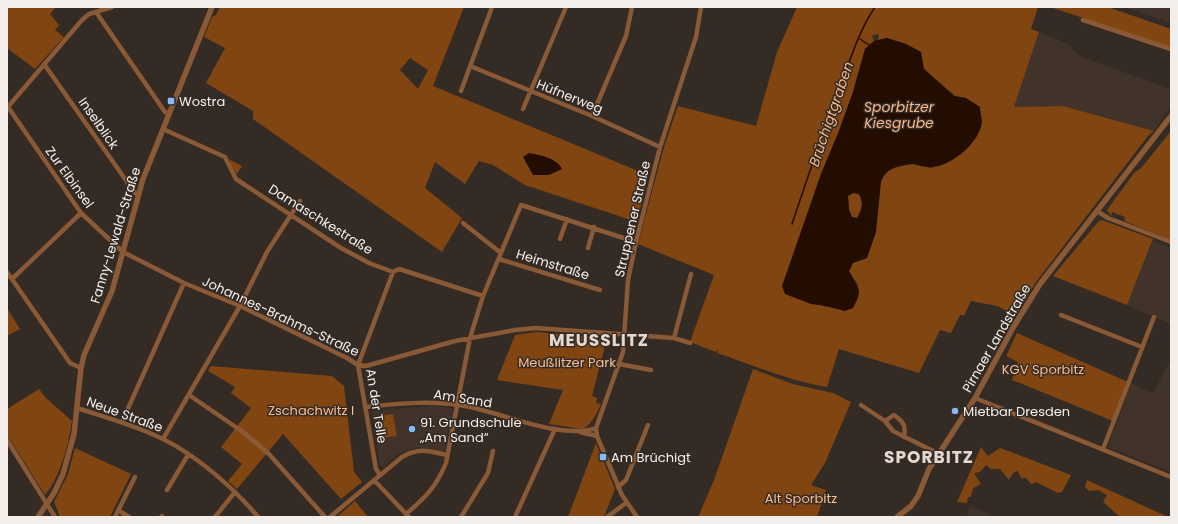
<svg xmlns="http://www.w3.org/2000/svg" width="1178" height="524" viewBox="0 0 1178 524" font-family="Poppins,sans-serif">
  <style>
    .built { fill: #413329 }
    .green { fill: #804510; fill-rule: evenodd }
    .water { fill: #230c00; fill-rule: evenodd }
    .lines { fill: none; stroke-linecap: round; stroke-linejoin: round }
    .stream { stroke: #230c00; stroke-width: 1.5 }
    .minor { stroke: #8a5935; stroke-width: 4.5 }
    .tertiary { stroke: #8a5935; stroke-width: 5.5 }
    .poi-dot { fill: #85bbfb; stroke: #342b25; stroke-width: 1.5 }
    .labels { text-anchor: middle; stroke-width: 3; stroke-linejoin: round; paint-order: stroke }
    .street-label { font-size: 13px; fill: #f4eeea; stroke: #342b25 }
    .poi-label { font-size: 13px; fill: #f4eeea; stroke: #342b25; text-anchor: start }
    .park-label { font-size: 13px; fill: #fabd92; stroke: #342b25 }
    .water-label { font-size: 14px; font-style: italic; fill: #f4b78c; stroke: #342b25 }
    .district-label { font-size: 17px; font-weight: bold; letter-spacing: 1px; fill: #e4d8d0; stroke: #342b25 }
  </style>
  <rect width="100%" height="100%" fill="#342b25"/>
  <path class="built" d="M1123,7H1171V23Z
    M1039,32L1068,44L1079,56L1171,89V106L1154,131L1063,106L1014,107Z
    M1153,241L1171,248V324L1127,305Z
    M1171,359V472L1108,447L1131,383L1153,393Z
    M428,406L453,408L445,452L418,447L397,454L383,467L380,465L372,411Z
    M970,506L996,517H966Z"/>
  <path class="green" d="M7,7H56L50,14L59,25L55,30L64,37L35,69L7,48Z
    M220,7H464L433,86L648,175L637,222L525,185L493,165L479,161L465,184L435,162L425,188L462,218L442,252L253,119V111L206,83L225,48L204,37L212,17L216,15ZM410,58L428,70L418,89L400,70Z
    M797,7H1038L1031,29L1039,32L1014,107L1063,106L1154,131L1148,136L1036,282L1016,315L997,306L971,301L964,316L960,315L951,333L940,330L919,373L839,349L827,387C789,381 753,365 717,353L719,349L716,352L690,342L714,275L638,244L664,147L678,106L756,126L777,52ZM877,34L879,35L878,40L887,38L906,44L924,69L955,96L966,98L982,122L977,136L969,146L932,168L912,164L889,169L883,175L849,271L858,285L826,307L821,305L811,304L783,286L821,174L839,131L853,92L865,49L874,41L872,36Z
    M1050,7H1108L1171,29V47Z
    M1171,131V240L1124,221L1125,217L1112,212L1111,216L1107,210L1134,173L1142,167Z
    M231,160L242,166L237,174L229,162Z
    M853,193L859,194C864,203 862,210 857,218L852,217L849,210L848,196Z
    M1102,220L1153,239L1127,305L1053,276L1098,222Z
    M7,308L20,329L7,336Z
    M536,332L607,338L592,396L597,398L596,403L601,404C596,414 593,424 582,429L549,424L563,390L497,380L515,335Z
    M1017,333L1128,382L1113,421L1012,380L1018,362L1006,356Z
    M211,366L332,376L344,386L354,472L362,482L341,499L283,434L237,489L228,481L242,464L221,447L251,408L231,393L235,387L208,371Z
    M753,369L793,384L833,393L851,402L825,463L811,485L826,490L817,517H698L714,480Z
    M39,389L46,398L72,421C68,446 61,476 45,495L7,435V409Z
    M393,414L397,436L382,438L378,416Z
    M596,443L615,489L604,517H568Z
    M981,447L988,456L1000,448L1071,475L1062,492L1058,493L1036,482L1031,484L1026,478H1021L1018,471L1014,472L1009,480L1000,469H991L986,465L980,472L974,473L981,484L973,488L971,497H968L967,503L957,502Z
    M75,448L131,474L110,517H60L54,502L68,474Z
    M1087,480L1166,516V517L1119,516L1103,502L1107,495L1098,490L1089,491L1085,487Z
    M355,501L368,517H337Z"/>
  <path class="water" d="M887,38L906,44L921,52L924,69L954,96L966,98L980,107C980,112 982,118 982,122C979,143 952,166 932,167C926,168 919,165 913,164C900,164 885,169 881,182L876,232L867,258L853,263L849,271C858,290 864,288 853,308L845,311L821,305L811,304L785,294L782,286L821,174L839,131L853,92L865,49L874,41ZM853,193L859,194C864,203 862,210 857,218L852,217L849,210L848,196Z
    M529,153C540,155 557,158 562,169L549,175H533L523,157Z"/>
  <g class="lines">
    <path class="stream" d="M860,39L869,45
      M792,224C808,176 824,129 842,82C851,57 860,29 875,7"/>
    <path class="minor" d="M96,12L165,112L169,114
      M1083,20L1171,49
      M44,64L135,193L137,194
      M470,66L592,116L660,147
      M461,91L492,7
      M8,107L81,213L123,252L184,283L240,306L347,358L358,365L366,366L455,341L515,330L536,328L674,338L690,343
      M7,108L82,20L89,14L112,7
      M523,109L566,7
      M592,116L626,36L632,7
      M163,129L225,157L236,179L341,248L369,263L393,272L399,269L483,296
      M1097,211L1108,218L1171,242
      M463,223L501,253
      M560,239L567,219
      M588,248L594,227
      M499,259L600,290
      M7,272L70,363L81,368
      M12,279L81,213
      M1061,315L1142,347
      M674,338L691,274
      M619,364L651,370
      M189,395L243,432L269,454L325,517
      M975,398L1171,477
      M861,405L885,421L893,431L939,454
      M366,407C401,403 435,400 470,407C504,414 563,440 596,428
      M77,408C105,417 134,425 161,438C196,455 233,487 258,517
      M885,421L894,415C904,422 906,426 904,437
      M122,422L184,283
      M580,432L597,436
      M163,439L240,306L267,252L300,201
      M7,440L55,517
      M1103,449L1154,317
      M380,475L376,469L358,365L393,272
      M374,480L409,517
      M618,487L626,480L648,425
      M167,490L188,455
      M118,510L129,517
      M406,514C426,497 436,487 446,463L470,338L483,296L521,205L636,242
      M115,517L135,477
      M161,517L162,516
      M215,517L235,492
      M330,517L402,457C419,447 429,451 447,455
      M461,517L488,473L493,451
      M515,517L555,429
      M607,517L626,503
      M637,517L622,495L597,436L596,428L623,352L628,280L636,242L660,147L696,37L701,7"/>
    <path class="tertiary" d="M38,517L54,493L63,474L74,434L81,368L84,355L112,291L143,179L212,7
      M897,517L911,506L918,496L929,469L975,398L1014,326L1040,284L1171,116"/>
  </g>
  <g class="poi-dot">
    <rect x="167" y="97" width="8" height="8" rx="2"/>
    <circle cx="955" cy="411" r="4"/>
    <circle cx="412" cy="429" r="4"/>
    <rect x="599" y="453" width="8" height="8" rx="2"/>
  </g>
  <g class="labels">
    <g class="street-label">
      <text transform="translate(570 96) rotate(22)" y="5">Hüfnerweg</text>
      <text transform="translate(99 123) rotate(55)" y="5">Inselblick</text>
      <text transform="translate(70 177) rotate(54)" y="5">Zur Elbinsel</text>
      <text transform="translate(321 219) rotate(32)" y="5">Damaschkestraße</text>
      <text transform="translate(632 219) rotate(-77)" y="5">Struppener Straße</text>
      <text transform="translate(115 235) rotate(-73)" y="5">Fanny-Lewald-Straße</text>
      <text transform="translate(553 264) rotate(17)" y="5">Heimstraße</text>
      <text transform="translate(281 316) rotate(25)" y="5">Johannes-Brahms-Straße</text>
      <text transform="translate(996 338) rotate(-60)" y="5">Pirnaer Landstraße</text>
      <text transform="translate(463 398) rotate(9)" y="5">Am Sand</text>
      <text transform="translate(377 406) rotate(81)" y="5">An der Telle</text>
      <text transform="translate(125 414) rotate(20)" y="5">Neue Straße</text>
    </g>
    <g class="poi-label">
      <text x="179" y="106">Wostra</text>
      <text x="963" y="416">Mietbar Dresden</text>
      <text x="420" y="427">91. Grundschule<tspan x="420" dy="15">„Am Sand“</tspan></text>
      <text x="611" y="462">Am Brüchigt</text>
    </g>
    <g class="park-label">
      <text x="567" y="367">Meußlitzer Park</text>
      <text x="1043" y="374">KGV Sporbitz</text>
      <text x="311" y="415">Zschachwitz I</text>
      <text x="801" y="503">Alt Sporbitz</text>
    </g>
    <g class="water-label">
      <text x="899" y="112">Sporbitzer<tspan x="899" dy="16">Kiesgrube</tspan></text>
      <text transform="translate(831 114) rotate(-71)" y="5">Brüchigtgraben</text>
    </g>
    <g class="district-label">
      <text x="599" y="346">MEUSSLITZ</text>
      <text x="929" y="463">SPORBITZ</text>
    </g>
  </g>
  <rect width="1178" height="524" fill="none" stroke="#f4eeea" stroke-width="16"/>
</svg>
